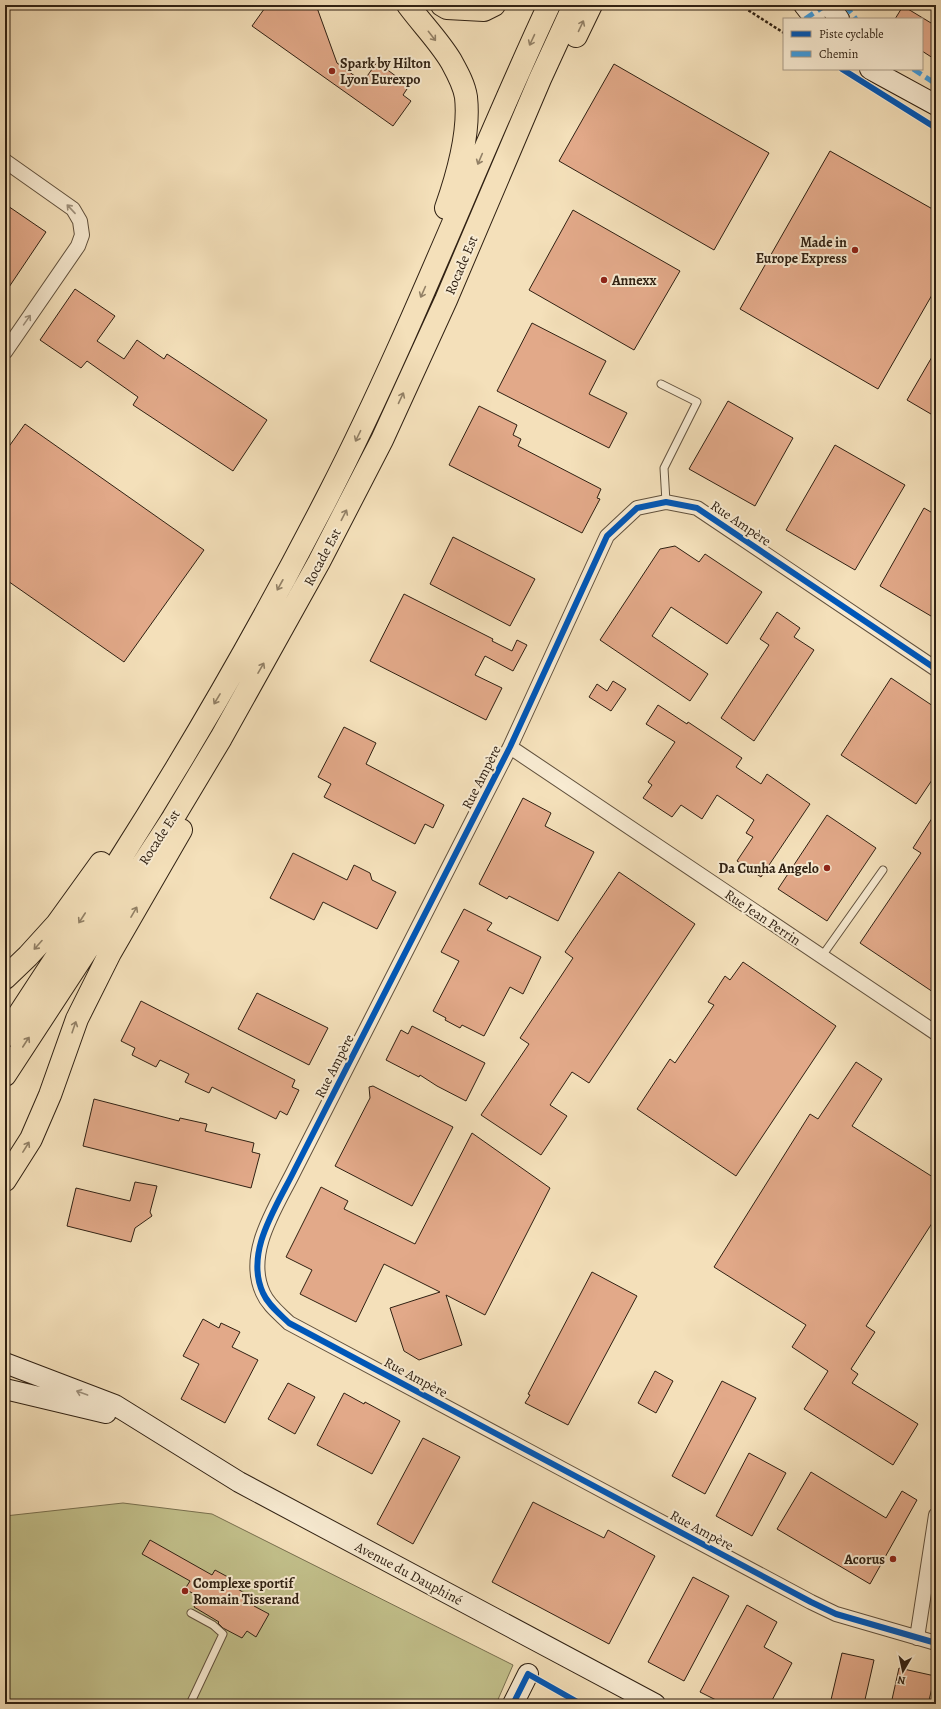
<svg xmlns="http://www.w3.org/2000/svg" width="941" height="1709" viewBox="0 0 941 1709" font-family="Alegreya,serif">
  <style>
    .green { fill: #c2c08b; stroke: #79704f }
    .building { fill: #e2a989; stroke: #302113 }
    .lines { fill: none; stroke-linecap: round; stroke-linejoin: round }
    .lane-casing { stroke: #61513d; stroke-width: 9 }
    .street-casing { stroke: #61513d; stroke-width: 16 }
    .secondary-casing { stroke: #302113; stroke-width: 22 }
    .highway-casing { stroke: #302113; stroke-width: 24 }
    .path { stroke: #302113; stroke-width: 2.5; stroke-dasharray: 3 2; stroke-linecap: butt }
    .lane { stroke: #f8ebd2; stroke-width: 7 }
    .street { stroke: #f8ebd2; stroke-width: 14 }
    .secondary { stroke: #f8ebd2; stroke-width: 20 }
    .highway { stroke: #f4e0ba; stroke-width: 22 }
    .quiet { stroke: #3e9bde; stroke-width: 5; stroke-dasharray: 10 5; stroke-linecap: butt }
    .cycleway-casing { stroke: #f8ebd2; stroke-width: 8 }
    .cycleway { stroke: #0057b8; stroke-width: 6 }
    .oneway { stroke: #928066 }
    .oneway2 { stroke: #9e907c }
    .poi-dot { fill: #8f2418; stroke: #f8ebd2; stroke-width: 1.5 }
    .labels { text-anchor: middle; stroke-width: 4; stroke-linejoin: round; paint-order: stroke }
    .poi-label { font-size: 14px; font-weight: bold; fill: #302113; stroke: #f8ebd2; text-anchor: start }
    .street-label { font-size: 14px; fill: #302113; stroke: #f8ebd2 }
  </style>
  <rect width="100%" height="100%" fill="#f4e0ba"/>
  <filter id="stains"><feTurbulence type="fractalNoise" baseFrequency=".005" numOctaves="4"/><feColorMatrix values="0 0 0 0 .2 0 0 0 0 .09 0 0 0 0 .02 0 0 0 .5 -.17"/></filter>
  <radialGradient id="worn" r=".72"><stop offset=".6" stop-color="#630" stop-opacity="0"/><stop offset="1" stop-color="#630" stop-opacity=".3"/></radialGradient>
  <path class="green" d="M123,1503L212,1514L513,1665L496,1704H5V1516Z"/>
  <path class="building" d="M267,5H316L337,63L363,82L377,62L409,86L403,95L411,101L393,126L252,26Z
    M903,6L936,26V60L922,51V19H895Z
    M614,64L769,153L714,250L559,161Z
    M830,151L936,211V288L878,389L740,309Z
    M5,204L46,232L5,293Z
    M573,210L680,271L634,350L529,290Z
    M75,289L115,316L97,341L124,359L137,340L164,359L167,354L267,420L233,471L133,405L138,397L87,361L81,368L40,340Z
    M532,323L606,361L589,394L627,413L609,448L497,391Z
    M936,350V417L907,400Z
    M728,401L793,438L755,506L689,469Z
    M479,406L517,425L513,435L521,439L518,446L601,489L597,498L600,499L582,533L449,465Z
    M25,424L204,550L124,662L5,579V452Z
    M835,445L905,485L855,570L786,530Z
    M924,508L936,515V619L880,586Z
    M453,537L535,579L510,626L430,584Z
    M675,546L699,562L705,554L762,592L727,644L671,607L652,636L708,674L690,701L600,640L660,549Z
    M404,594L493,639L492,641L512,651L517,640L527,645L513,671L485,656L475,675L502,688L486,720L370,661Z
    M777,612L800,628L794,637L814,650L754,741L721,718L769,645L760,639Z
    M891,678L936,708V774L916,804L841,755Z
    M613,681L626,689L611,711L589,697L597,684L607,691Z
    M658,705L687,724L688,722L742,758L736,767L761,784L767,774L810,804L761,877L737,861L753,837L746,833L754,820L717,795L702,819L681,805L672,817L643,798L652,785L648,782L675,742L646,724Z
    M344,727L376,743L366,764L444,805L433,828L425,824L415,844L324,797L331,784L318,777Z
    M523,798L551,813L545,826L594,852L558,921L509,896L507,899L479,884Z
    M936,812V994L860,943L921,853L913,848Z
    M827,815L876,848L827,921L778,889Z
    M293,853L347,880L354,865L370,873L372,880L396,892L377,929L323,902L314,920L270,898Z
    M619,872L695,924L589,1083L572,1072L550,1105L567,1116L541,1155L481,1115L529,1044L520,1038L573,958L565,952Z
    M464,909L492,923L487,930L541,957L523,994L510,987L484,1036L462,1025L460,1028L445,1020L446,1018L433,1011L459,961L441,952Z
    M743,962L836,1026L736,1176L637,1109L670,1059L675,1063L714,1005L708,1002L725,976L730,980Z
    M257,993L328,1028L309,1065L238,1029Z
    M141,1001L295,1080L292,1087L299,1090L287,1115L280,1111L276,1119L212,1087L209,1093L185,1082L189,1074L160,1060L156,1067L132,1055L135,1048L121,1041Z
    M412,1026L485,1063L466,1101L437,1086L420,1075L419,1077L386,1060L401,1030L408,1034Z
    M856,1062L882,1079L852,1126L936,1179V1217L866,1326L875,1332L851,1369L858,1374L852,1383L918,1424L893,1465L804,1409L828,1371L792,1347L806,1325L714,1267L810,1114L818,1119Z
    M373,1086L453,1127L412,1206L335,1166L370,1098L369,1087Z
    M94,1099L179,1121L180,1118L207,1124L205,1131L254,1143L252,1152L260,1154L251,1188L83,1146Z
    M472,1133L550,1188L485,1315L446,1295L462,1345L419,1360L404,1351L390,1308L440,1292L384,1264L356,1322L300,1294L312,1270L286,1257L321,1187L348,1201L344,1209L415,1244Z
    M135,1182L157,1186L150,1212L152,1216L135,1228L131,1242L67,1226L76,1188L130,1201Z
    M592,1272L637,1296L568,1425L525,1403L530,1395L528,1394Z
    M203,1319L219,1328L221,1323L240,1332L232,1347L258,1360L225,1423L181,1399L199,1364L183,1356Z
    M655,1371L673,1381L656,1413L638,1403Z
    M722,1381L756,1398L705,1494L672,1476Z
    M288,1383L315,1397L295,1434L268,1419Z
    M344,1393L364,1404L365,1402L400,1421L372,1474L317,1445Z
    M423,1438L460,1457L413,1544L377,1524Z
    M749,1453L786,1473L752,1536L716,1516Z
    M811,1472L886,1518L902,1491L917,1500L870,1584L777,1529Z
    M533,1502L604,1538L608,1530L655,1556L609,1644L492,1582Z
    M150,1540L212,1575L215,1570L237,1582L234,1587L257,1600L254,1606L269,1614L256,1637L247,1631L242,1638L223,1628L218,1623L219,1622L194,1607L197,1601L194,1594L185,1589L190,1581L142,1554Z
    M693,1577L729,1596L684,1681L648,1662Z
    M747,1605L777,1622L764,1647L792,1663L770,1704H724L700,1692Z
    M842,1653L874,1660L864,1704H830Z
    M899,1668L935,1676L928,1704H891Z"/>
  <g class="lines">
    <g class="lane-casing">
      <path id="lane" d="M661,384L697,402L664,468L666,502
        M822,956L883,870
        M190,1704L223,1634L213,1625L191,1613"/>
    </g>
    <g class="street-casing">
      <path id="street" d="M5,161L73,209L80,221L82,235L78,246L5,352
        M936,669L697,508L666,502L637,508L607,536L510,747L295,1169C277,1206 244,1252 263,1293C268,1305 280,1314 289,1323L811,1602L836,1614L936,1643
        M510,747L936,1033
        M917,1638L936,1515"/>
    </g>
    <g class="secondary-casing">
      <path id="secondary" d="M804,5L815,19
        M829,5L839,19
        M870,69L936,105
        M5,1363L115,1405L239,1482L655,1704
        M5,1389L106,1413
        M513,1704L528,1674"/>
    </g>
    <g class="highway-casing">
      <path id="highway" d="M408,5C422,24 439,41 451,61C457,72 464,84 466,97C470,133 458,174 446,208
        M442,5L447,8L484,10L494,5
        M576,36L591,5
        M5,978L28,956L57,924L101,863
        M5,1036C42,978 81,921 117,864C194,743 265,619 330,492C411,334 474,166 549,5
        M5,1075L173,818L221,738L319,562L382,440L446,300L540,79L574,5
        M5,1180L31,1139L50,1095L77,1019L110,953L181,830"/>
    </g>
    <path class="path" d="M740,5L784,33"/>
    <use href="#lane" class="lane"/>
    <use href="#street" class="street"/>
    <use href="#secondary" class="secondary"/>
    <use href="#highway" class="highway"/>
    <path class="quiet" d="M845,5L856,19
      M805,19L826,5
      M913,69L936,84"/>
    <g class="cycleway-casing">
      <path id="cycleway" d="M842,69L936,128
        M936,669L697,508L666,502L637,508L607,536L510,747L295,1169C277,1206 244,1252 263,1293C268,1305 280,1314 289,1323L811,1602L836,1614L936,1643
        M513,1704L528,1674L581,1704"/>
    </g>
    <use href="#cycleway" class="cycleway"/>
  </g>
  <defs><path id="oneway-shaft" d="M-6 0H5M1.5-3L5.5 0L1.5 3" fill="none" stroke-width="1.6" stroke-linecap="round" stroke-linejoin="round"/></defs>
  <g class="oneway">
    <use href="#oneway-shaft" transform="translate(581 26) rotate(-65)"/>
    <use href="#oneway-shaft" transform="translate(432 36) rotate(52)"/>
    <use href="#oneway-shaft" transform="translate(532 40) rotate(115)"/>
    <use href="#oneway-shaft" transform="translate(480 159) rotate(113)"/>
    <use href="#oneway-shaft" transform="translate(423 292) rotate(114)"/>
    <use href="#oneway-shaft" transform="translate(401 398) rotate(-65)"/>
    <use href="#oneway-shaft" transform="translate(358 436) rotate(116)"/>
    <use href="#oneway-shaft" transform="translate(344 515) rotate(-63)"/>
    <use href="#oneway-shaft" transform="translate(280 585) rotate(119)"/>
    <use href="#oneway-shaft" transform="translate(261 668) rotate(-60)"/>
    <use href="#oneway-shaft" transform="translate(217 699) rotate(121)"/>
    <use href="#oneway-shaft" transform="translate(134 912) rotate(-60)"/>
    <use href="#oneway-shaft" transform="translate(82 918) rotate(123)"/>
    <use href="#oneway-shaft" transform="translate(38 945) rotate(132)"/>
    <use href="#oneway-shaft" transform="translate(74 1027) rotate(-71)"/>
    <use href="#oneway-shaft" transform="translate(26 1042) rotate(-57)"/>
    <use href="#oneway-shaft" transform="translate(26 1147) rotate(-58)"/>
  </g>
  <g class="oneway2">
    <use href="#oneway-shaft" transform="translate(71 209) rotate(-133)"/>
    <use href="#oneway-shaft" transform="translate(27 320) rotate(-55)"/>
    <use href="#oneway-shaft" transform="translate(82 1393) rotate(-160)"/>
  </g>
  <g class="poi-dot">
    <circle cx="332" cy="71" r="4"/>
    <circle cx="855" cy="250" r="4"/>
    <circle cx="604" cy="280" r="4"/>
    <circle cx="827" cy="868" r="4"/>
    <circle cx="893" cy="1559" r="4"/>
    <circle cx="185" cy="1591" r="4"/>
  </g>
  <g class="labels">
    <g class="poi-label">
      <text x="340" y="68">Spark by Hilton<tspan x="340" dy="16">Lyon Eurexpo</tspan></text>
      <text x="847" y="247" text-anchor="end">Made in<tspan x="847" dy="16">Europe Express</tspan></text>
      <text x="612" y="285">Annexx</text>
      <text x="819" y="873" text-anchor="end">Da Cunha Angelo</text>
      <text x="885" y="1564" text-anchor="end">Acorus</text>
      <text x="193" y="1588">Complexe sportif<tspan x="193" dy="16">Romain Tisserand</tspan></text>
    </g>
    <g class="street-label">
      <text transform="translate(461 265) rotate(-67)" y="5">Rocade Est</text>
      <text transform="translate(741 523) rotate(34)" y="5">Rue Ampère</text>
      <text transform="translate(322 557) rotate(-62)" y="5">Rocade Est</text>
      <text transform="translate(481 777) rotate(-63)" y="5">Rue Ampère</text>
      <text transform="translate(159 837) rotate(-57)" y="5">Rocade Est</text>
      <text transform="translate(763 917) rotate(34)" y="5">Rue Jean Perrin</text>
      <text transform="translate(334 1066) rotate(-63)" y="5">Rue Ampère</text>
      <text transform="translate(416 1377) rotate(28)" y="5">Rue Ampère</text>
      <text transform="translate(702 1530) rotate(28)" y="5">Rue Ampère</text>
      <text transform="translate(409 1573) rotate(28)" y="5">Avenue du Dauphiné</text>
    </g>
  </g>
  <rect width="941" height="1709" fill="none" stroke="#f4e0ba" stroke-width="20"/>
  <rect x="6" y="6" width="929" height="1697" fill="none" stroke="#302113" stroke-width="2"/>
  <rect x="10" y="10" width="921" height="1689" fill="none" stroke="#302113"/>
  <rect x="783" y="18" width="140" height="52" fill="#f8ebd2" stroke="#a89a86"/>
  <rect x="791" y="31" width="20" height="6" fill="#0057b8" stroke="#a89a86"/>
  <text x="819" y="38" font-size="12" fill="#302113">Piste cyclable</text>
  <rect x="791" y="51" width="20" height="6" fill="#3e9bde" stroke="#a89a86"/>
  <text x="819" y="58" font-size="12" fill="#302113">Chemin</text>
  <g transform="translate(903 1671) rotate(189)" stroke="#f8ebd2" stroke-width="3" paint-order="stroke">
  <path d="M0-3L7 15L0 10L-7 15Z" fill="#302113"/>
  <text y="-6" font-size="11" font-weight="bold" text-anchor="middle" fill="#302113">N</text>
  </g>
  <rect width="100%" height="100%" filter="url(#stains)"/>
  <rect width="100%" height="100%" fill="url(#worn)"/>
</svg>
